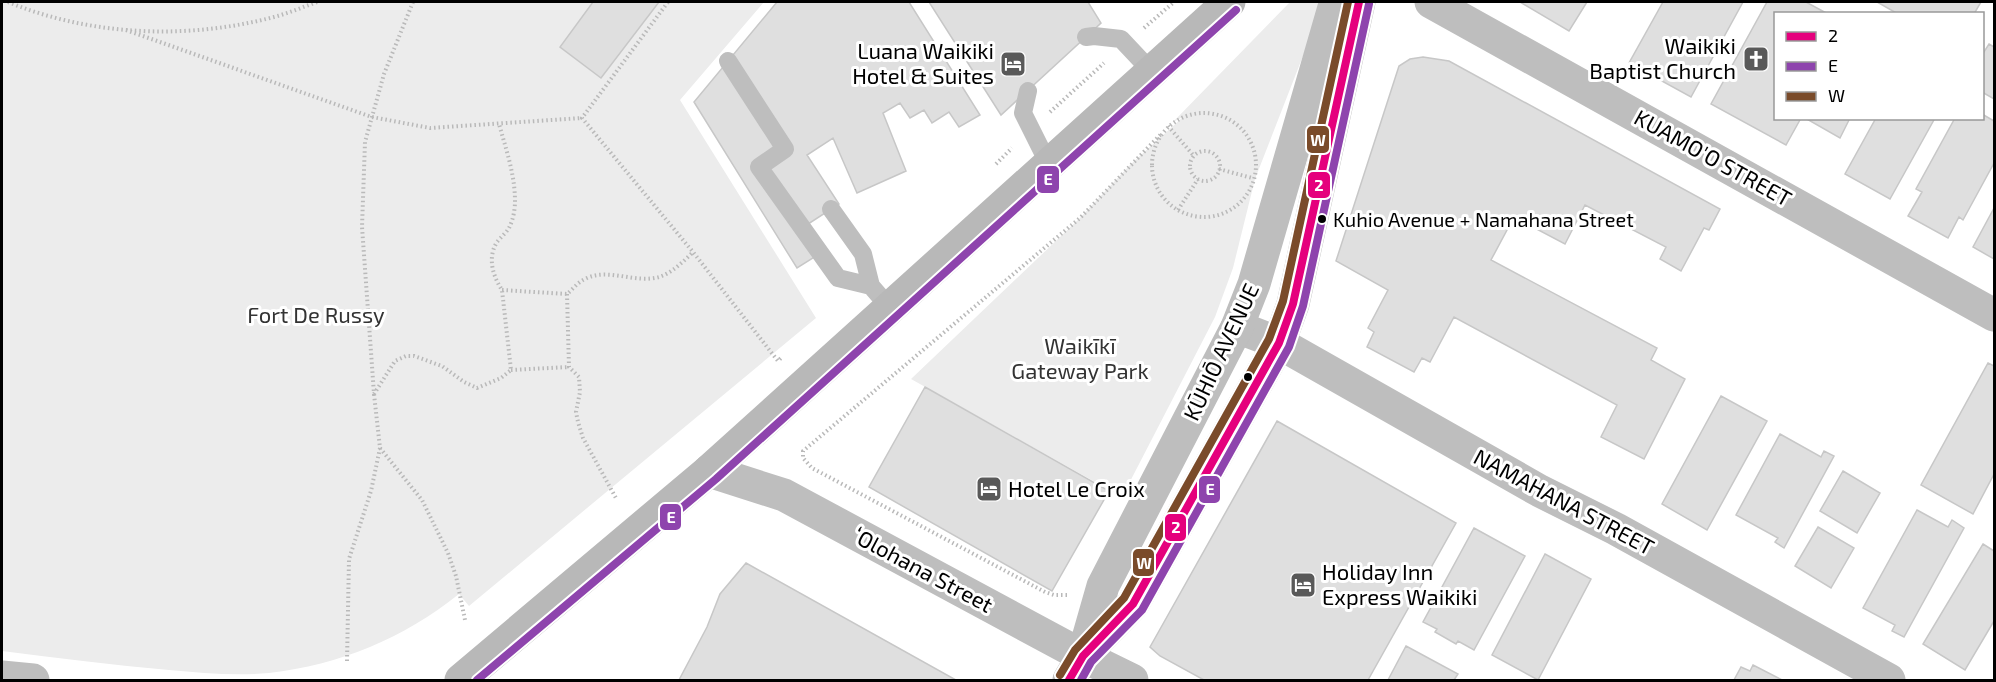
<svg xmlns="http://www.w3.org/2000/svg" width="1996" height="682" viewBox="0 0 1996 682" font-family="'Exo 2',sans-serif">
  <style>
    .green { fill: #ececec }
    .building { fill: #dfdfdf; stroke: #c7c7c7; stroke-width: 1.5 }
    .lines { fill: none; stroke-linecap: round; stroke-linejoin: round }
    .path { stroke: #b9b9b9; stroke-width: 4; stroke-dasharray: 1.5 3; stroke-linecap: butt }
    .service { stroke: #bebebe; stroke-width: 18 }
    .minor { stroke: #bebebe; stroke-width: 33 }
    .tertiary { stroke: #bebebe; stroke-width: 33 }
    .secondary { stroke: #b8b8b8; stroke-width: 33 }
    .bus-1-casing { stroke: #fff; stroke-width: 12 }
    .bus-2-casing { stroke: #fff; stroke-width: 12 }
    .bus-3-casing { stroke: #fff; stroke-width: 12 }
    .bus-1 { stroke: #e5007d; stroke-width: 8 }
    .bus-2 { stroke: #8e44ad; stroke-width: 8 }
    .bus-3 { stroke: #7a4b2a; stroke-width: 8 }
    .bus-dot { fill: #000; stroke: #fff; stroke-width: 2 }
    .labels { text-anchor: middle; stroke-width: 6; stroke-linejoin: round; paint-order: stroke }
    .bus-label { font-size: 20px; fill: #000; stroke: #fff; text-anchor: start }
    .poi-label { font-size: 22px; fill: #000; stroke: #fff; text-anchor: end }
    .street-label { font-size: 22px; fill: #000; stroke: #fff }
    .park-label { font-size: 22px; fill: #333; stroke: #fff }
    .line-badge { stroke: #fff; stroke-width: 2 }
    .badge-label { font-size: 16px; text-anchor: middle; font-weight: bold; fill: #fff }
  </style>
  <rect width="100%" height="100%" fill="#fff"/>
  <path class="green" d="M2,2H764L680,100L816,318L469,606L459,594C404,638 340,665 269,673C236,676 202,673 169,670C113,665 57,658 2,651Z
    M1290,2H1324L1255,179L1233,268L1215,317L1122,497L911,379L1080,218L1130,165L1183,117L1173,122Z"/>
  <path class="building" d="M593,2H659L601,78L560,47Z
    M777,2H909L980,115L959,127L949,112L932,123L924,110L910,118L900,103L883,113L906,171L857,193L833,138L807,155L839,204L808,224L824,251L797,268L694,102Z
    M929,2H1088L1101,23L1001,115Z
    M929,2H1088L1101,23L1001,115Z
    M1520,2H1587L1569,31Z
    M1663,2H1743L1691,97L1629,63Z
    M1767,2H1806L1828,14H1776V118H1801L1786,145L1711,104Z
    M1877,2H1981L1974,14H1898Z
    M1989,44L1994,47V99L1982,92V55Z
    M1423,57L1449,61L1720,209L1709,230L1704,228L1681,271L1660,259L1666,247L1585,205L1565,244L1514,217L1491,260L1657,348L1651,360L1685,379L1644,459L1601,437L1617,405L1454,317L1430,362L1422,358L1414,372L1367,347L1374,332L1368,328L1388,290L1336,261L1399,66L1410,59Z
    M1982,114L1994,121V163L1963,220L1959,217L1948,238L1908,216L1922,192L1916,189L1955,118H1982Z
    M1805,118H1850L1840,138Z
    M1876,118H1935L1890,199L1845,174Z
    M1994,208V259L1973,247Z
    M1988,363L1994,366V474L1973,514L1921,485Z
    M925,387L1109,491L1052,591L869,487Z
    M1721,396L1767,421L1707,530L1662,504Z
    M1277,421L1456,523L1368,680H1204L1160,656L1150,647Z
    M1780,434L1821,457L1824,451L1834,456L1784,548L1775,542L1778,538L1736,515Z
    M1843,471L1880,493L1857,533L1820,511Z
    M1917,510L1948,527L1952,520L1964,528L1904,637L1892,631L1895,625L1863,608Z
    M1818,527L1854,548L1831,588L1795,566Z
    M1474,528L1525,556L1474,650L1458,641L1456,644L1435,632L1437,629L1423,622Z
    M1983,544L1994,551V621L1965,670L1923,644Z
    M1545,554L1591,579L1538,680L1492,655Z
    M746,563L956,680H679L707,627L720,594Z
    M1406,646L1458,674L1454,680H1388Z
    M1753,665L1782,680H1734L1741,667L1750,671Z"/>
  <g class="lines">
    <path class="path" d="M8,2C91,36 187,40 274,17C289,13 303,7 317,2
      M413,2L384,74L365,142L362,227L374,394L395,361L406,356H414L442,366L464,382L477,388L501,378L511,370L502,290C493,276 487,258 497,242C501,237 506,233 509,228C513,220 515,210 515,201C515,175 506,149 499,124
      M668,2L582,118L693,252L778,361L781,358
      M1144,28L1174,2
      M126,30L372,117L430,128L582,118
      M1050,112L1104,63
      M1152 165a52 52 0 1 1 104 0a52 52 0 1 1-104 0Z
      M1168,126L1194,156
      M1190 166a15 15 0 1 1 30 0a15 15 0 1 1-30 0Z
      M996,164L1012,148
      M1219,169L1252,178
      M1178,210L1198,179
      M502,290L567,294C573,289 578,282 585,279C608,267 635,284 659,277C672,273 684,261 693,252
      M567,294L569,367L579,377L580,392L576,412L578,422L583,438L617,500
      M511,370L569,367
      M380,448L422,500L448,553L456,576L465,620
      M1067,595H1054L1045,592L812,468L803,458V451L1080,218L1162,133
      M347,661L349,559L371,491L380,448L374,394"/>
    <path class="service" d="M1086,37L1094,36L1121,39L1152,72
      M728,61L785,149L759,167L838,278L871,286L890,308
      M1028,91L1023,113L1049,165
      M831,209L863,254L871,286"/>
    <path class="minor" d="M1431,2L1994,315
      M1237,327L1279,343L1540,491L1616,529L1889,680"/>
    <path class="tertiary" d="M709,471L784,495L1083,656L1132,680
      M1084,654L1133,604L1279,343L1293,304L1359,2
      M2,677L33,680
      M1069,680L1083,656L1103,586L1237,327L1254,284L1335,4L1338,2"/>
    <path class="secondary" d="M461,680L709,471L1229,2"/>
    <g class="bus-1-casing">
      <path id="bus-1" d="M1069,680L1083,656L1133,604L1279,343L1293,304L1359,2"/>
    </g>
    <g class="bus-2-casing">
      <path id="bus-2" d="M477,680L716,479L1236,10
        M1081,680L1091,662L1142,610L1289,347L1303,306L1369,4"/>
    </g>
    <g class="bus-3-casing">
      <path id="bus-3" d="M1060,675L1075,650L1124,598L1269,339L1283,301L1348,2"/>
    </g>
    <use href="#bus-1" class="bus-1"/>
    <use href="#bus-2" class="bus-2"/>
    <use href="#bus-3" class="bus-3"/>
  </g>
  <defs>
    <g id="church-square" transform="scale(1.35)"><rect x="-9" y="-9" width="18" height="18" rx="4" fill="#595959" stroke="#fff"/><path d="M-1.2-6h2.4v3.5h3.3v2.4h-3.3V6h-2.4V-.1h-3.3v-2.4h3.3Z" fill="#fff"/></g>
    <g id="hotel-square" transform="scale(1.35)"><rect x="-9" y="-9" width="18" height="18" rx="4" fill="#595959" stroke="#fff"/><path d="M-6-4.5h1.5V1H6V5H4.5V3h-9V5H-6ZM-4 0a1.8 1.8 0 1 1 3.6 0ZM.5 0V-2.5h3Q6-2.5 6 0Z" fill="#fff"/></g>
  </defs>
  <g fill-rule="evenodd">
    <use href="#church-square" x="1756" y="59"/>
    <use href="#hotel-square" x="1013" y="64"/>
    <use href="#hotel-square" x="989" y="489"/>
    <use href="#hotel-square" x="1303" y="585"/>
  </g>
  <g class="bus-dot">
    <circle cx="1322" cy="219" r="5"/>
    <circle cx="1248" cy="377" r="5"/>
  </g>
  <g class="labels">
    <g class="bus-label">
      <text x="1333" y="227">Kuhio Avenue + Namahana Street</text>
    </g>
    <g class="poi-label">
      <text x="1736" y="54">Waikiki<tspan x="1736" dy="25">Baptist Church</tspan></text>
      <text x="994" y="59">Luana Waikiki<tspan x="994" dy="25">Hotel &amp; Suites</tspan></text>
      <text x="1008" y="497" text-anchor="start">Hotel Le Croix</text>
      <text x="1322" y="580" text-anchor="start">Holiday Inn<tspan x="1322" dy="25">Express Waikiki</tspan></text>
    </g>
    <g class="street-label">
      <text transform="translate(1713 158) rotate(29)" y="8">KUAMO'O STREET</text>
      <text transform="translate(1221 352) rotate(-65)" y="8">KŪHIŌ AVENUE</text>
      <text transform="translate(1564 502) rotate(28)" y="8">NAMAHANA STREET</text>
      <text transform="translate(923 570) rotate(28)" y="8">ʻOlohana Street</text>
    </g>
    <g class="park-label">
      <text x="316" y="323">Fort De Russy</text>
      <text x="1080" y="354">Waikīkī<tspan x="1080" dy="25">Gateway Park</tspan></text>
    </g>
  </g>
  <g class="line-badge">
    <rect x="1306" y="125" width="24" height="29" rx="6" fill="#7a4b2a"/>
    <rect x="1036" y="165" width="24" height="29" rx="6" fill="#8e44ad"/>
    <rect x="1307" y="171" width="24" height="28" rx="6" fill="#e5007d"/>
    <rect x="1198" y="475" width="23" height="29" rx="6" fill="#8e44ad"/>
    <rect x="659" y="503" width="23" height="28" rx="6" fill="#8e44ad"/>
    <rect x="1164" y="513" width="23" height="29" rx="6" fill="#e5007d"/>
    <rect x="1132" y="548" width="23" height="29" rx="6" fill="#7a4b2a"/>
  </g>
  <g class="badge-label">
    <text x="1318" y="146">W</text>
    <text x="1048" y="185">E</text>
    <text x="1319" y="191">2</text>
    <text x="1210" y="495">E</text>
    <text x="671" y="523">E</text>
    <text x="1176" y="533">2</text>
    <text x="1144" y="569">W</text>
  </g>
  <rect width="1996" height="682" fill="none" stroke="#000000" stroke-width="6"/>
  <rect x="1774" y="12" width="210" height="108" fill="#ffffff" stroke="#999999" stroke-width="1.5"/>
  <rect x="1786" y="32" width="30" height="9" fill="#e5007d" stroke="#999999" stroke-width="1.5"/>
  <text x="1828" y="42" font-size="18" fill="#000000">2</text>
  <rect x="1786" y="62" width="30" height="9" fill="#8e44ad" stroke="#999999" stroke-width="1.5"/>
  <text x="1828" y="72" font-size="18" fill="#000000">E</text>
  <rect x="1786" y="92" width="30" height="9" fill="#7a4b2a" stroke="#999999" stroke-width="1.5"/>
  <text x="1828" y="102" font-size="18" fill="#000000">W</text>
</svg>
